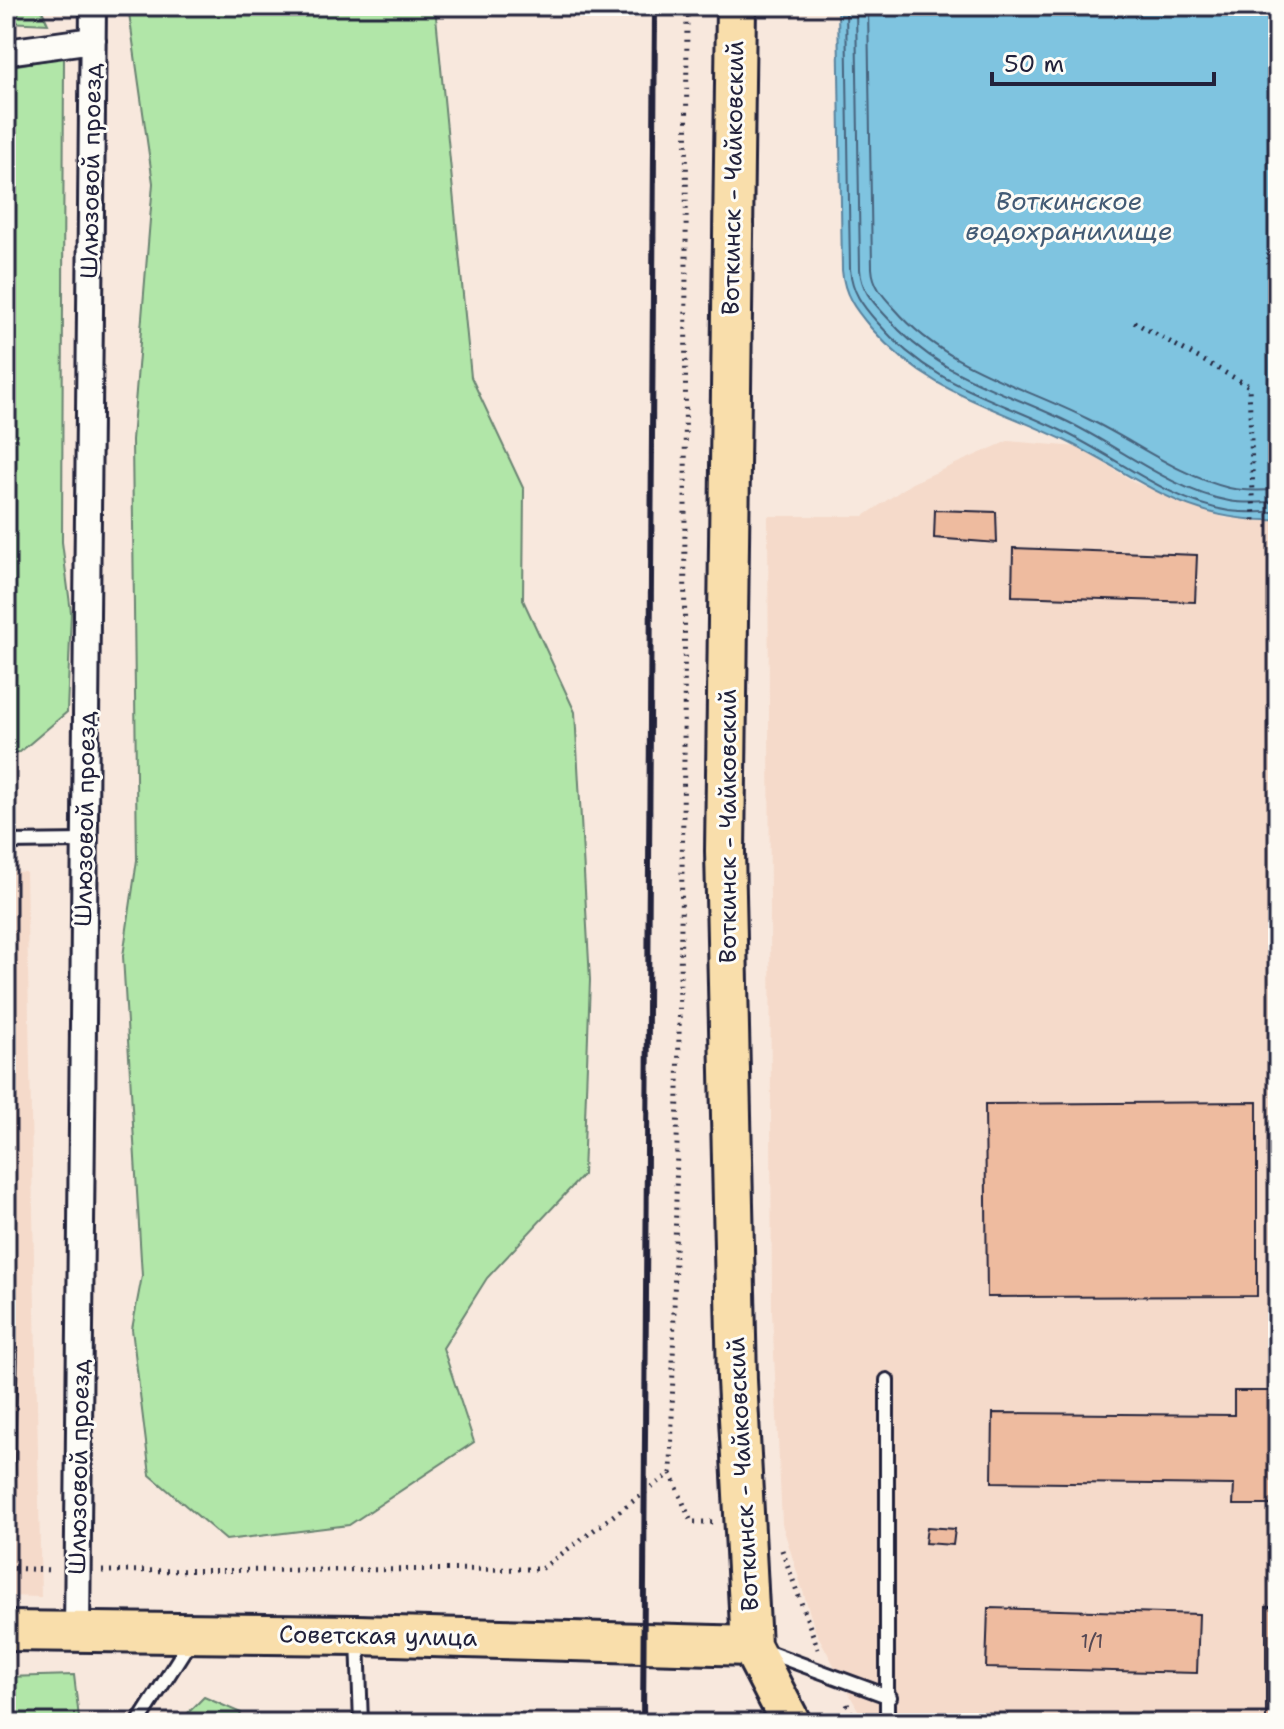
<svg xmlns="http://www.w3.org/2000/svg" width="1284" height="1729" viewBox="0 0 1284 1729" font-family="'Shantell Sans',sans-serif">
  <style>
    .built { fill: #f5daca }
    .green { fill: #b1e6a8; stroke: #6a8472; stroke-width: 2 }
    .water { fill: #7fc4e0; stroke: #5a839e; stroke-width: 2 }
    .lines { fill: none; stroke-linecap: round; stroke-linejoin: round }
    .shore { stroke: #47637d; stroke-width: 2 }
    .building { fill: #eebb9f; stroke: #22223b; stroke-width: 2 }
    .lane-casing { stroke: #22223b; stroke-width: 18 }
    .street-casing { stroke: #22223b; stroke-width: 30 }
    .primary-casing { stroke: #22223b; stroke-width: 44 }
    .path { stroke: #22223b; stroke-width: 5; stroke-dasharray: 2 6; stroke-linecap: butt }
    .lane { stroke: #fdfcf7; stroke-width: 12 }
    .street { stroke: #fdfcf7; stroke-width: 24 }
    .primary { stroke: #f9deab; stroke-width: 38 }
    .rail { stroke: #22223b; stroke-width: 6 }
    .labels { text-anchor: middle; stroke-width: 6; stroke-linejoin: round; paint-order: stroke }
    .number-label { font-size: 20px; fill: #554854 }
    .street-label { font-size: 24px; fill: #22223b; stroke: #fdfcf7 }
    .water-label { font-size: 26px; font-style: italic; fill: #435b75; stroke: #fdfcf7 }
  </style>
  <rect width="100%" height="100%" fill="#f8e8dd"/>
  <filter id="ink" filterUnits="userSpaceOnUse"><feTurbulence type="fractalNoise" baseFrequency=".0125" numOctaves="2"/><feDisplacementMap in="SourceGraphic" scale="16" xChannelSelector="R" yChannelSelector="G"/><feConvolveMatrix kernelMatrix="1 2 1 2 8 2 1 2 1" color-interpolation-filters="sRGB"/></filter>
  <g filter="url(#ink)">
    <path class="built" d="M1008,441L1078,447L1136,483L1225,518L1278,520V1723H1141L1128,1714L1050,1723H865L815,1630L782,1524L772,1312L768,516H864L912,483Z
      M6,871L26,872L41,1597L6,1596Z"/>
    <path class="green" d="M6,6H40L48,24L6,22Z
      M128,6H435L471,377L524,490L523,600L575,712L590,980L583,1175L487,1278L443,1348L474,1442L349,1525L226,1540L150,1475L132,1329L142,1276L123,956L137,860L132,440L153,183Z
      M64,57L62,542L71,612L67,712L20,752L6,753V67Z
      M74,1675L79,1718L73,1723H6V1677Z
      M204,1697L241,1713L238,1723H178Z
      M1128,1714L1141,1723H1050L1056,1721Z"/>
    <path class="water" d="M838,6H1278V520C1186,523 1141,478 1064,440C991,405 928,393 871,328C855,309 844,295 842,270Z"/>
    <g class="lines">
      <path class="shore" d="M846,6L850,269C852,292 862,305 877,322C932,386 992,397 1064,432C1118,458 1168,501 1229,511C1245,513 1262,512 1278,512
        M856,6L860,269C861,289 871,300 885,315C938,377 996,387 1066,421C1120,447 1169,489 1229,501C1245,504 1262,502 1278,502
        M868,6L872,268C873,286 883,296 895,309C946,368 1020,385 1088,419C1136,442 1177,475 1229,488C1245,492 1262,490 1278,490"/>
    </g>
    <path class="building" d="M935,510L996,512L997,543L934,538Z
      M1013,548L1197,555L1195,602L1012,596Z
      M1257,1102V1296L987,1297L985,1104Z
      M6,1348H18L14,1502H6Z
      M1234,1391H1276L1275,1505H1233L1234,1485L992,1482L993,1413L1234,1415Z
      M927,1527L955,1529L953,1545L925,1543Z
      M1266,1607H1278V1723H1266Z
      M988,1608L1199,1614L1197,1673L986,1668Z
      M424,1717L467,1722V1723H424Z"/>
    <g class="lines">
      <g class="lane-casing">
        <path id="lane" d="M6,842L85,841
          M887,1380V1723
          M358,1638L361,1723
          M765,1651L890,1697
          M138,1723L192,1638"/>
      </g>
      <g class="street-casing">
        <path id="street" d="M6,52L93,40
          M77,1632L93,6"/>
      </g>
      <g class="primary-casing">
        <path id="primary" d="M736,6L725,851L737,1380L751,1646L791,1723
          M6,1631L358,1635L751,1646"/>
      </g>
      <path class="path" d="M1134,322L1249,386L1254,521
        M671,1473L691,1522H713
        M782,1550L818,1649
        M6,1568L52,1570
        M102,1571L541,1569L671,1473L684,760L687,6
        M847,1704L856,1723"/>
      <use href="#lane" class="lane"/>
      <use href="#street" class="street"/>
      <use href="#primary" class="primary"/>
      <path class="rail" d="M643,1723L655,6"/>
    </g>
  </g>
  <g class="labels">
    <g class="number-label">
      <text x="1092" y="1648">1/1</text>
    </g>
    <g class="street-label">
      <text transform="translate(91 171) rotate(-89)" y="8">Шлюзовой проезд</text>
      <text transform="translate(733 178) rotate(-89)" y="8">Воткинск - Чайковский</text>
      <text transform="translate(85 819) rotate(-89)" y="8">Шлюзовой проезд</text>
      <text transform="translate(728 826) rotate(-90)" y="8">Воткинск - Чайковский</text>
      <text transform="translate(79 1467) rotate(-89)" y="8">Шлюзовой проезд</text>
      <text transform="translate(743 1474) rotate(-93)" y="8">Воткинск - Чайковский</text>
      <text transform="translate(378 1636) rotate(1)" y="8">Советская улица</text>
    </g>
    <g class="water-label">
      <text x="1069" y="210">Воткинское<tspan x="1069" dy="30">водохранилище</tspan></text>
    </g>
  </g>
  <rect width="1284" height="1729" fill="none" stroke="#fdfcf7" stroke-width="32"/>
  <rect x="16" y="16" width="1252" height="1697" fill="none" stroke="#22223b" stroke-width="3" filter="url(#ink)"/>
  <path d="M992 72v12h222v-12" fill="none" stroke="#22223b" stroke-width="4"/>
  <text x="1004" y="72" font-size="24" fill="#22223b" stroke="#fdfcf7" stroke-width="6" paint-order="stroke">50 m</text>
</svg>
